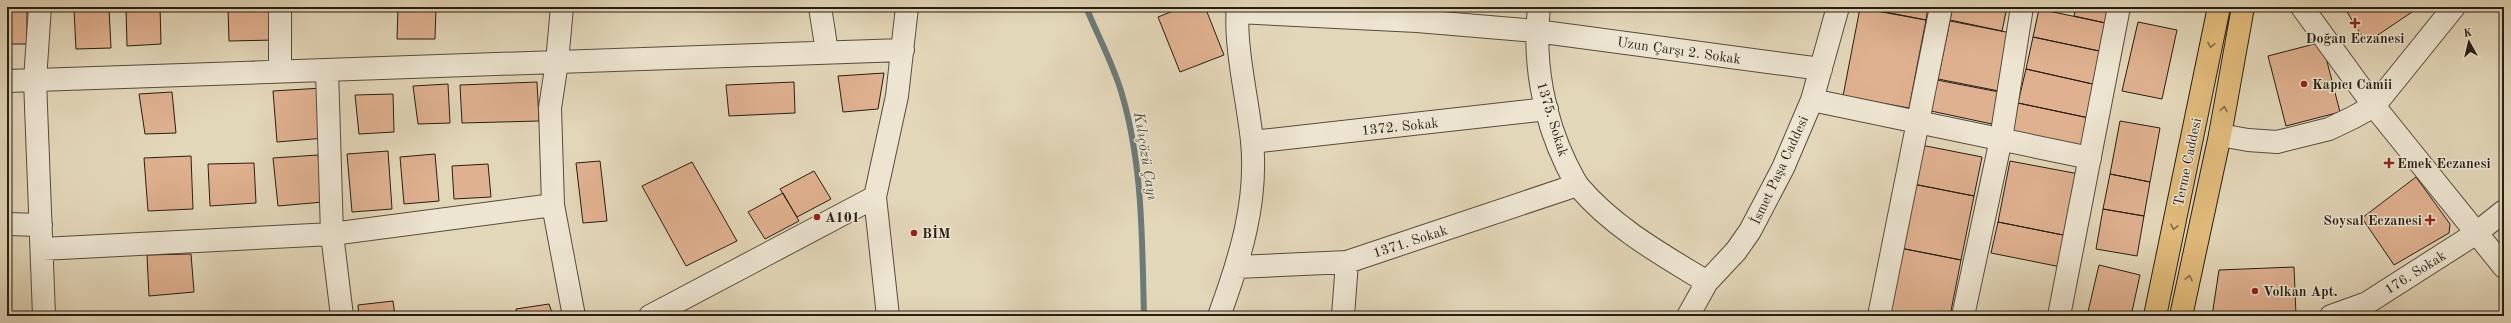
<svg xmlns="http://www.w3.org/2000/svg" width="2511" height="323" viewBox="0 0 2511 323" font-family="'Old Standard TT',serif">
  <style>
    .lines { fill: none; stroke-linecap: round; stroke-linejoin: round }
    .stream { stroke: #6c7a78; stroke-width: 6 }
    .building { fill: #e0b190; stroke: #271e14 }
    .minor-casing { stroke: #564c3d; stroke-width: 24 }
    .major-casing { stroke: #271e14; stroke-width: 24 }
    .minor { stroke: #ede5d2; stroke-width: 22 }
    .major { stroke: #e2bc7c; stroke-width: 22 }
    .oneway { stroke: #846d48 }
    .poi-dot { fill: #8f2418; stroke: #ede5d2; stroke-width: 1.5 }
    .labels { text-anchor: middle; stroke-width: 3; stroke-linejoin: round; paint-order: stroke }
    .poi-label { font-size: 14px; font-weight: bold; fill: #271e14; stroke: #ede5d2; text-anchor: start }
    .street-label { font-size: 14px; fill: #271e14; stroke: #ede5d2 }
    .water-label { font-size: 15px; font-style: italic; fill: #4a4c46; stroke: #ede5d2 }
  </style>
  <rect width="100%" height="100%" fill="#e3d7b9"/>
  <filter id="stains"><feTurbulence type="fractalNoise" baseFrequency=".005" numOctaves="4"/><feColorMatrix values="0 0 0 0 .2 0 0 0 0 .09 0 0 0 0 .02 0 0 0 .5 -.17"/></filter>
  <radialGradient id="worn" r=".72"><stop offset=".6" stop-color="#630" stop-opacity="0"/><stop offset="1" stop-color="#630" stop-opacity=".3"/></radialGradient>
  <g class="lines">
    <path class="stream" d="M1086,7C1097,34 1112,62 1121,91C1143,163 1142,241 1144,316"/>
  </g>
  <path class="building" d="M7,7H27V44H7Z
    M160,7L161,44L127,46L126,8Z
    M228,7H275L276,40L229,41Z
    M398,7H436L435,39H397Z
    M1183,7H1205L1224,55L1180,72L1158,17Z
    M1860,7H1928L1926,20Z
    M1953,7H2007L2002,31L1950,20Z
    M2076,7H2113L2110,24L2074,16Z
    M2344,7H2411L2415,10L2366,43Z
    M1860,8L1926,20L1909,108L1843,96Z
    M109,9L111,48L76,49L74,10Z
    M2039,9L2110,24L2104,52L2033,37Z
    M1950,21L2011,33L1999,91L1938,79Z
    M2138,22L2177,30L2162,99L2122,91Z
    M2033,37L2104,52L2097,85L2026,69Z
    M2322,42L2340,112L2286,126L2268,56Z
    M2026,69L2097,85L2089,118L2018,103Z
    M884,73L878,109L843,112L838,76Z
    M1937,80L1999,92L1992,124L1931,111Z
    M537,82L539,121L462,123L460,85Z
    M794,82L795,113L729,116L726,85Z
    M448,84L450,123L418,124L413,86Z
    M322,88L325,138L277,142L273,91Z
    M172,92L176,133L145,134L139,94Z
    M393,94L394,132L359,134L355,95Z
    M2018,103L2089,118L2083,150L2012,134Z
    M2120,121L2160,128L2150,182L2110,174Z
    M1921,145L1982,157L1974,196L1913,184Z
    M388,151L392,209L352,212L347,154Z
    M435,154L439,201L404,204L400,157Z
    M318,155L323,202L278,206L273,158Z
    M191,156L193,209L148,211L144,158Z
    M600,161L607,221L583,223L576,163Z
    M2010,161L2079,174L2068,236L1998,222Z
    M692,162L737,241L686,266L642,186Z
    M254,163L256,203L210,206L208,164Z
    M488,164L491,197L454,199L452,166Z
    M814,171L831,199L797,217L780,189Z
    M2110,174L2150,182L2144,216L2103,209Z
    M2416,177L2450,224L2449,233L2394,265L2362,218Z
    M1913,184L1974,196L1961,260L1900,248Z
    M783,193L799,221L765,239L748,212Z
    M2103,209L2144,216L2137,256L2096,249Z
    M1998,222L2068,236L2061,267L1991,253Z
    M1900,248L1961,260L1950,316H1888Z
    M191,254L194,292L149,296L147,255Z
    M2099,265L2140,275L2131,316H2087Z
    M2294,267L2296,315L2212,316L2219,270Z
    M393,301L395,316H359L358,305Z
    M549,304L553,316H517L516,309Z"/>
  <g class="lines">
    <g class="minor-casing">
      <path id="minor" d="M40,7L35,80L44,316
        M280,7V71
        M562,7L557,62L550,108L553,205L574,316
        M820,7L827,52
        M1539,7C1533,61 1543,117 1567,166C1571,173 1574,181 1579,187C1614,228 1661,254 1707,282
        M2302,7L2374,106L2504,267
        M1237,12L1417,21L1536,31L1821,69
        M327,70L332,234L342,316
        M7,81L903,50
        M1812,100L2090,158
        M2220,135L2248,140L2277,142L2329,129L2352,118L2374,106L2454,7
        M1252,142L1547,109
        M7,224L41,225
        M42,249L332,234L553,205
        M1237,267L1347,262L1577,185
        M650,316L875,197
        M888,316L875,197L897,96L907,7
        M1219,316C1240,259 1258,202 1252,141C1248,101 1234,45 1238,7
        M1343,316L1347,262
        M1688,316L1707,282L1736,251L1750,231L1783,168L1812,100L1838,7
        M1879,316L1941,7
        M1963,316L2001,139L2022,7
        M2059,316L2119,7
        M2331,316L2367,303L2475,234L2504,211"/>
    </g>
    <g class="major-casing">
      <path id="major" d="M2155,316L2219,7
        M2181,316L2220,135L2243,7"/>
    </g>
    <use href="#minor" class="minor"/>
    <use href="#major" class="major"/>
  </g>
  <defs><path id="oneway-chevron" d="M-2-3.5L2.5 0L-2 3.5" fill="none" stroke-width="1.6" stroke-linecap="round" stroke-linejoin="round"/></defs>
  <g class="oneway">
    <use href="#oneway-chevron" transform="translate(2211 45) rotate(101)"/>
    <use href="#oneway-chevron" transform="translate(2224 109) rotate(-79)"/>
    <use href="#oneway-chevron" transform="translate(2174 227) rotate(102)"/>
    <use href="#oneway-chevron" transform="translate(2189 278) rotate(-78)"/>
  </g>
  <g class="poi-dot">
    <path d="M2353 17h4v4h4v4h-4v4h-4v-4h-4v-4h4z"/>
    <circle cx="2304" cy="84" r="4"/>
    <path d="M2387 157h4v4h4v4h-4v4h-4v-4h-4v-4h4z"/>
    <circle cx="817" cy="217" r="4"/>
    <path d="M2428 214h4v4h4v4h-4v4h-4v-4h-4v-4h4z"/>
    <circle cx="914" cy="233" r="4"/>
    <circle cx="2255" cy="291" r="4"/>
  </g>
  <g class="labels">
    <g class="poi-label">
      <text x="2355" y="43" text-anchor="middle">Doğan Eczanesi</text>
      <text x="2312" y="89">Kapıcı Camii</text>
      <text x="2397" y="168">Emek Eczanesi</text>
      <text x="825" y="222">A101</text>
      <text x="2422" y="225" text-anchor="end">Soysal Eczanesi</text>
      <text x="922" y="238">BİM</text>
      <text x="2263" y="296">Volkan Apt.</text>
    </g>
    <g class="street-label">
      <text transform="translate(1679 50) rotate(8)" y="5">Uzun Çarşı 2. Sokak</text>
      <text transform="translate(1553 119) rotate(73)" y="5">1375. Sokak</text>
      <text transform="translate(1400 126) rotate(-6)" y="5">1372. Sokak</text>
      <text transform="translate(2187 162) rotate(-78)" y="5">Terme Caddesi</text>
      <text transform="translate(1779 170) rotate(-65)" y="5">İsmet Paşa Caddesi</text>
      <text transform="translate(1410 241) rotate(-18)" y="5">1371. Sokak</text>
      <text transform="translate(2415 272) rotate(-32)" y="5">176. Sokak</text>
    </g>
    <g class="water-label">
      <text transform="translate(1146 156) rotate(81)" y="5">Kılıçözü Çayı</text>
    </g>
  </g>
  <rect width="2511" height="323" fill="none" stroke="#e3d7b9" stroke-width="24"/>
  <rect x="8" y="8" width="2495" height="307" fill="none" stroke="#271e14" stroke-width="2"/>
  <rect x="12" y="12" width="2487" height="299" fill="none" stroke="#271e14"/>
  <g transform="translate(2469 42) rotate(352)" stroke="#ede5d2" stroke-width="3" paint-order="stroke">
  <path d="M0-3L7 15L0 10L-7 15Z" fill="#271e14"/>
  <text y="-6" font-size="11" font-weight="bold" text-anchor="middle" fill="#271e14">K</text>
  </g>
  <rect width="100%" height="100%" filter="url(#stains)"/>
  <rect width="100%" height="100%" fill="url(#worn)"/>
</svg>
